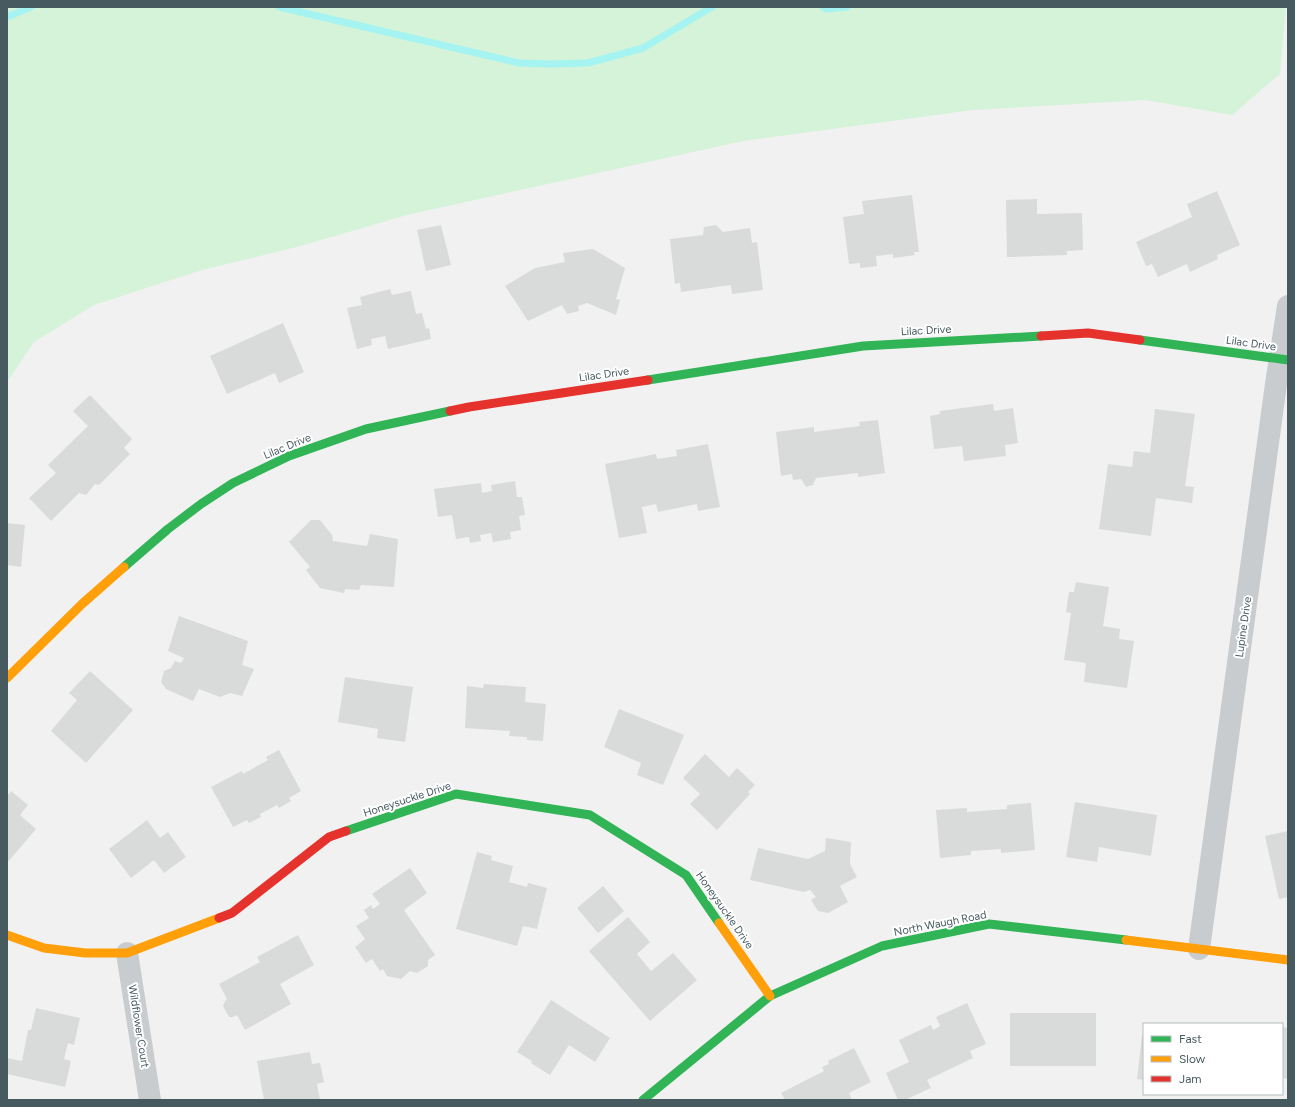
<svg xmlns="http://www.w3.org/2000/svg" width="1295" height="1107" viewBox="0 0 1295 1107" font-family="Figtree,sans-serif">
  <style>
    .green { fill: #d4f3d8 }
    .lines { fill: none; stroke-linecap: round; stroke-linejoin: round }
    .stream { stroke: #a5f4f1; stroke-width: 7 }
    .building { fill: #d9dada }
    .street { stroke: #c8ccce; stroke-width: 22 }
    .fast { stroke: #30b455; stroke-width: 9 }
    .slow { stroke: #ff9f0a; stroke-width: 9 }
    .jam { stroke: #e5322d; stroke-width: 9 }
    .labels { text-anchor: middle; stroke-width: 4; stroke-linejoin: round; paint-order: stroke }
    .street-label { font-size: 11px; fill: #465a60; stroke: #fff }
  </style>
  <rect width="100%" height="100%" fill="#f2f1f1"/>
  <path class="green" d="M7,7H1286L1280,74L1232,115L1145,100L973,110L743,141L407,215L297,247L202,270L94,305L34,342L7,382Z"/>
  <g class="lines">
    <path class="stream" d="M279,7L519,63L551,64L588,63L643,48L712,7
      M823,7L827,9L847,7
      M7,17L31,7"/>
  </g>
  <path class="building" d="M1217,191L1240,245L1217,255L1218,259L1190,272L1187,264L1158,277L1152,264L1146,266L1136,242L1192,217L1187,204Z
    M912,195L919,252H914L915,255L893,258V254L876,256L877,266L860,268V263L849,264L843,217L864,214L862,201Z
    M1037,199V214L1082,213L1083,250L1067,251V255L1007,257L1006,200Z
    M441,225L451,265L426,271L417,230Z
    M716,225L723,232L750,228L752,243L757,242L763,290L732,294L731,285L681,292L680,283L675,284L670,239L703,235L704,227Z
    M593,249L625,268L616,299L620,300L616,315L587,303L578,306L579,311L567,314L562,305L528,321L505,286L535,268L565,262L563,253Z
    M390,289L392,295L411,291L416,314L422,313L426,329L429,328L431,339L388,349L385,336L371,339L372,345L357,349L347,308L362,305L360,297Z
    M283,323L304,372L279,383L275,373L227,394L210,356Z
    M90,395L132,439L124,448L130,454L99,485L95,484L86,495L79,493L51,521L29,498L56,473L48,465L88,426L73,411Z
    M993,404L994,411L1013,408L1018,443L1005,445L1006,456L964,461L962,446L934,449L930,416L940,414V411Z
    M1155,409L1195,414L1185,486L1194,487L1192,503L1156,498L1151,536L1099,529L1108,464L1132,467L1134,451L1150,453Z
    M878,420L885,473L858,477V473L816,478L813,485L806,487L801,479L793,480L792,474L781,476L776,432L814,427V432L860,426L859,422Z
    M708,444L720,507L698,511L697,504L658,512L656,504L642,507L647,533L619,538L605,464L656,454L657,459L677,456L676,450Z
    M515,481L517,497H522L525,515L519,516L521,530L510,532L511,539L493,542L491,533L480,535L481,541L470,543L469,537L456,539L452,515L438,517L434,489L481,483L482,493L492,491L491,485Z
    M311,520H320L332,535L333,541L367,546L370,534L398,539L394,587L361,585L359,590L345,589L344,593L320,588L306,570L310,567L289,542Z
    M7,523L25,525L21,567L7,565Z
    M1076,582L1109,587L1103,626L1120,629L1119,639L1134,641L1127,688L1084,682L1086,663L1064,660L1071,613L1066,612L1069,592H1074Z
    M179,616L248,641L242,665L254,669L242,696L230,693L220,697L199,689L193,701L166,689L161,682L164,671L171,668L175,661L181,663L184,658L168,651Z
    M90,671L133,710L86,763L51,731L77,700L69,693Z
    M345,677L413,687L405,742L377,738L378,729L338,722Z
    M484,684L526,687L525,702L546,704L543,741L527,740V737L509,736L510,731L465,728L467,686L483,688Z
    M619,709L684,735L663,785L637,775L641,763L604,747Z
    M279,750L301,791L289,798L291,801L279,808L277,805L260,814L261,817L249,823L247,820L233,827L211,787L242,771L243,774L268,760L266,757Z
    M705,754L729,777L737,768L755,785L748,792L750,794L717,830L690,804L700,794L683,778Z
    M11,791L28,805L20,815L36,829L7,863V793L9,794Z
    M1075,802L1157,815L1151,856L1099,847L1097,862L1066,857Z
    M1031,803L1035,850L1001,853V849L971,851V855L940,858L936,810L967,808V812L1007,809V805Z
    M147,820L160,838L168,832L186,857L164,873L154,860L131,878L109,849Z
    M1288,831V897L1279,899L1265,836Z
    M826,838L851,842L850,864L857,877L840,886L848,902L828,913L818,911L811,900L816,897L810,890L804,892L750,880L758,848L808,859L825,851Z
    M477,852L492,856L491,860L513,866L509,882L527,887L528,883L547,888L537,929L523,926L517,946L456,929Z
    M410,868L427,893L404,910L435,955L428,960V966L417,973L410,971L401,979L387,976L383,969L380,971L372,959L366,963L355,947L365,939L356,926L369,918L364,910L371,905L373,909L380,904L372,894Z
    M603,886L624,911L598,933L577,908Z
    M628,917L650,942L637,954L651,971L673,953L697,980L650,1021L589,951Z
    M298,935L314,965L280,984L291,1004L245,1030L237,1015L233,1017H229L223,1006L225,1001L227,999L219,984L260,962L257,957Z
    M551,1000L610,1038L595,1062L569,1045L550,1075L531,1063L532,1061L517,1052Z
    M967,1003L986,1044L970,1051L973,1058L927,1080L931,1088L905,1100H898L886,1073L909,1062L899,1040L931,1025L933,1030L940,1026L936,1017Z
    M36,1008L80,1018L74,1045L68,1043L64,1059L71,1061L65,1087L7,1074V1058L22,1061L28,1030H31Z
    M1010,1013H1096V1066H1010Z
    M1282,1027L1288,1028V1079L1282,1078Z
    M1142,1035H1144V1080L1137,1079Z
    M854,1048L871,1082L849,1093L852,1100H785L781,1093L824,1071L822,1067L829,1064L828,1061Z
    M310,1052L312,1064L320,1063L324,1082L317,1084L320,1100H264L257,1061Z"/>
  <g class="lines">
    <path class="street" d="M1199,949L1276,384L1288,306
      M127,953L150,1100"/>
    <path class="fast" d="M1140,340L1288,360
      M648,380L863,346L1041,336
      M124,567L168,529L201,504L233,483L289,456L366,429L450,411
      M346,831L456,794L590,815L686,875L719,923
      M643,1100L770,996L882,946L989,924L1126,940"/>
    <path class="slow" d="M7,678L82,604L124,567
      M719,923L770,996
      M7,935L44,948L85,953H127L219,918
      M1126,940L1288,960"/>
    <path class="jam" d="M1041,336L1088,333L1140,340
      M450,411L469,407L648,380
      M219,918L232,913L329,837L346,831"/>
  </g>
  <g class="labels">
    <g class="street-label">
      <text transform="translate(926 330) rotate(-3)" y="4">Lilac Drive</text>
      <text transform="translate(1251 343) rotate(8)" y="4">Lilac Drive</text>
      <text transform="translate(604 374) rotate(-8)" y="4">Lilac Drive</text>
      <text transform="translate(287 446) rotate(-22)" y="4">Lilac Drive</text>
      <text transform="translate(1243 627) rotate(-82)" y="4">Lupine Drive</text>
      <text transform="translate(407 799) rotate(-18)" y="4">Honeysuckle Drive</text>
      <text transform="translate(725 910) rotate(55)" y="4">Honeysuckle Drive</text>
      <text transform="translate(940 923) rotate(-11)" y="4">North Waugh Road</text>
      <text transform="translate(139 1026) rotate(81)" y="4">Wildflower Court</text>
    </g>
  </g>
  <rect width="1295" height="1107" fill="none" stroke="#465a60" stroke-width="16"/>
  <rect x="1143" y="1023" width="140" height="72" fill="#ffffff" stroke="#b5bdbf"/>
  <rect x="1151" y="1036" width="20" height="6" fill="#30b455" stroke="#b5bdbf"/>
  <text x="1179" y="1043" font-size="12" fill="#465a60">Fast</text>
  <rect x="1151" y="1056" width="20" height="6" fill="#ff9f0a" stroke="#b5bdbf"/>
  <text x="1179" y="1063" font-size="12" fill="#465a60">Slow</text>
  <rect x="1151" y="1076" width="20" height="6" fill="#e5322d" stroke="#b5bdbf"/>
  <text x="1179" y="1083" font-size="12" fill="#465a60">Jam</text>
</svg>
